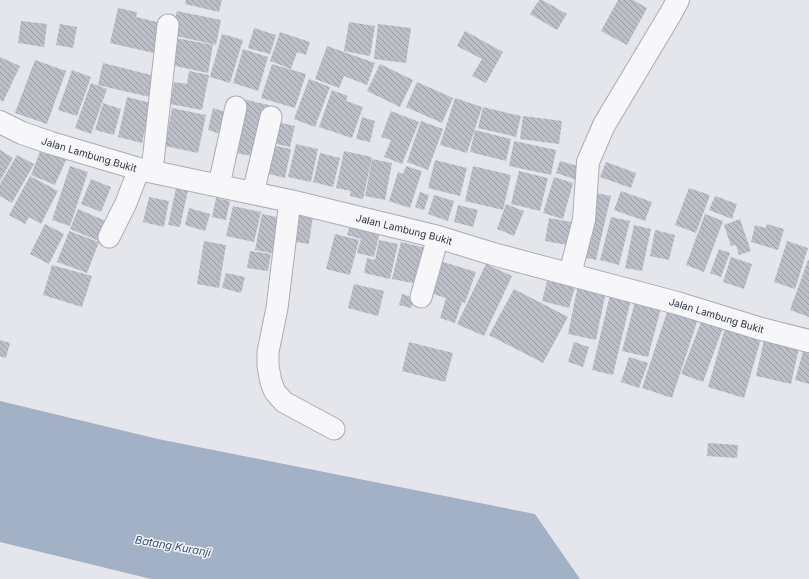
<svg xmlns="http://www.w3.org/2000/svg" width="809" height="579" viewBox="0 0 809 579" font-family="Inter,sans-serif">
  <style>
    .water { fill: #a3b1c7 }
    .building { fill: url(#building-back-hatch) }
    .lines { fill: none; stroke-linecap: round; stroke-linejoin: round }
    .minor-casing { stroke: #a9adb5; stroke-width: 23 }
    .tertiary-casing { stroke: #a9adb5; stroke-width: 24 }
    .minor { stroke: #f7f7f9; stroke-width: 21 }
    .tertiary { stroke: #f7f7f9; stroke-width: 22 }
    .labels { text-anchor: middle; stroke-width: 3; stroke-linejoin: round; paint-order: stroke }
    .street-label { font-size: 10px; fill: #2d3342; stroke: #f4f5f8 }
    .water-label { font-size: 11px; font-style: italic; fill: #3b4e72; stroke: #f4f5f8 }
  </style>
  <defs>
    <pattern id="building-back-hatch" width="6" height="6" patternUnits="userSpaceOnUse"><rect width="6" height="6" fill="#bcbfc7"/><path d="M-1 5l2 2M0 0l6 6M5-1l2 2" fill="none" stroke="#999ca3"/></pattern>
  </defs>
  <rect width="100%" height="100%" fill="#e4e6eb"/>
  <path class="water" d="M0,401L158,439L535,514L580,579H151L0,542Z"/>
  <path class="building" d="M186,0H222L219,12L185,4Z
    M539,0H542L567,14L557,30L530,14Z
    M618,0H633L647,8L627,45L601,31Z
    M118,8L137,12L136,17L165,24L158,54L110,43Z
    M177,11L221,20L216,45L172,35Z
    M21,21L47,24L44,47L18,43Z
    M349,22L375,26L370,56L344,51Z
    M60,24L77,27L73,48L56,45Z
    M378,24L411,28L406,63L374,59Z
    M254,28L276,35L270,54L248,48Z
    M465,31L503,52L486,83L472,76L482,59L457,46Z
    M280,32L310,42L306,55L297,52L291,69L270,61Z
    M222,34L243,40L230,83L210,77Z
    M176,38L213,45L208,73L171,65Z
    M327,46L375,63L367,85L344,76L339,88L315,79Z
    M243,49L268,57L258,91L233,83Z
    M0,57L20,66L3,102L0,100Z
    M35,60L66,71L47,124L15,113Z
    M103,63L155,76L150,97L98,85Z
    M272,64L306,74L295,108L261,98Z
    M380,64L413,80L400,107L367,91Z
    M72,70L91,77L77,116L58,110Z
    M189,71L209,75L202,110L170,104L174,82L187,84Z
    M309,79L330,87L315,127L294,119Z
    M417,82L453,98L442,123L406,107Z
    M91,83L107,89L91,134L75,128Z
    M332,90L348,96L346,101L363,107L352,138L319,127Z
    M127,97L151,103L142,143L118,137Z
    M455,98L482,107L467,153L440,145Z
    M242,99L269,105L257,157L230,152Z
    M103,103L121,109L114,135L95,130Z
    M483,107L521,116L516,137L478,128Z
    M172,108L206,115L198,153L165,146Z
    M213,108L226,112L221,134L208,130Z
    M391,111L419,122L402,164L384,157L391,140L381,137Z
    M523,116L562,121L559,144L520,139Z
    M362,117L375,121L370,142L356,139Z
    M421,121L443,129L428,170L407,162Z
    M277,122L295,126L290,147L268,142Z
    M475,130L511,139L506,161L470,152Z
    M514,141L556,150L551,175L509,166Z
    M267,144L291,149L285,178L261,172Z
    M296,144L318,149L311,182L288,177Z
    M41,149L66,160L55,185L31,175Z
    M0,150L13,158L0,181Z
    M344,151L372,157L363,199L350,196L351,191L336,188Z
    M320,153L340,158L333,187L313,182Z
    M17,155L34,164L12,203L0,196V184Z
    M372,159L392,163L385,200L365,196Z
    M435,160L467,168L460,196L428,188Z
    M560,161L581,167L577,180L556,173Z
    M606,162L636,173L631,188L600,177Z
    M70,166L88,172L70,226L52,220Z
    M406,166L422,171L410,208L389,201L398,172L403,174Z
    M473,166L511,175L503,210L465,201Z
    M519,171L548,178L540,211L511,204Z
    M30,176L58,191L41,224L29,217L25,224L9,215Z
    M554,177L573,183L563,219L543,213Z
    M91,179L111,187L101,212L81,204Z
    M176,188L188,190L180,227L168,225Z
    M689,188L710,195L696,233L675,225Z
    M621,191L652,202L645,221L614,210Z
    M420,192L429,195L424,210L415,207Z
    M596,193L611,196L596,260L582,257Z
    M434,195L454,201L448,221L428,214Z
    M715,196L737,204L732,219L709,210Z
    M149,197L169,201L164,227L143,222Z
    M216,198L230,201L226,220L212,217Z
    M506,204L524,211L514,236L497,229Z
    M458,205L478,210L473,227L454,222Z
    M233,206L261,212L254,242L226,236Z
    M189,208L210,214L205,231L185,225Z
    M78,209L108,222L99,241L70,229Z
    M293,213L313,216L309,244L289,241Z
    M262,214L282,218L276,254L255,250Z
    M705,214L723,221L704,272L686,265Z
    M611,217L630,221L619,265L600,260Z
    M549,218L571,222L567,245L545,241Z
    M740,219L751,251L739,255L736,245L731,246L724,225Z
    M45,224L64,234L49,264L30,254Z
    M767,224L784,229L778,250L751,242L755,225L766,228Z
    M350,225L380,232L374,257L357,253L361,239L347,235Z
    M634,225L651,229L642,271L625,268Z
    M655,230L675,235L669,260L650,256Z
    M69,231L99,242L87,273L57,262Z
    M335,234L359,240L350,275L326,269Z
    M379,240L398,244L390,279L364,273L367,258L375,260Z
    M204,241L226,245L219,288L197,284Z
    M787,241L808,248L795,289L774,282Z
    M401,242L426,248L418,284L392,279Z
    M719,249L730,253L721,277L710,273Z
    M250,251L271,254L268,271L247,268Z
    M731,257L752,264L744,289L723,282Z
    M437,260L476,272L465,303L462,302L455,323L440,318L446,298L427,292Z
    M808,260H809V317L790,310Z
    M486,264L512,276L484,336L457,324Z
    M52,265L92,276L82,307L43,295Z
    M226,273L245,277L241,293L222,288Z
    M549,273L577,280L569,308L542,301Z
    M354,284L384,291L378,316L348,308Z
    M578,285L606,291L596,340L568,334Z
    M514,289L568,317L543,363L489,335Z
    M611,291L632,295L613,375L592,370Z
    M402,294L415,298L411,308L399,305Z
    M636,298L662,304L648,357L622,351Z
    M669,306L699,316L672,398L642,388Z
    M703,317L724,325L703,382L681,374Z
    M726,325L762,335L744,398L708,387Z
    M765,336L800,344L791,384L756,376Z
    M0,340L10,343L6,358L0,356Z
    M409,342L453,353L445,382L402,371Z
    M574,342L589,347L583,367L568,362Z
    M804,348L809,350V384L795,380Z
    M629,357L648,363L639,388L621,382Z
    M708,443L738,445L737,458L707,456Z"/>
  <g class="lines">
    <g class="minor-casing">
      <path id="minor" d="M152,171L168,25
        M219,185L236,107
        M253,193L271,117
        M290,201L277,308L268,352V366L271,382L275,392L284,402L334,429
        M109,237L126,203L139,169
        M421,297L438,237"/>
    </g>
    <g class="tertiary-casing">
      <g id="tertiary">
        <path id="s1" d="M0,122L22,133L51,143L139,169L290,201L438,237L493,254L677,303L758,328L809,341"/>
        <path d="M570,274L584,220L588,162L604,125L671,13L678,0"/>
      </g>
    </g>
    <use href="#minor" class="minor"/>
    <use href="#tertiary" class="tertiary"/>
  </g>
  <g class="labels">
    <g class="street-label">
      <text dy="4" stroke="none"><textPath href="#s1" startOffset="95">Jalan Lambung Bukit</textPath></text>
      <text dy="4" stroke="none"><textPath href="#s1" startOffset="419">Jalan Lambung Bukit</textPath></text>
      <text dy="4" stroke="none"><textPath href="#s1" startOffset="743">Jalan Lambung Bukit</textPath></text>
    </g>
    <g class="water-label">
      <text transform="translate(173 546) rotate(10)" y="4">Batang Kuranji</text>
    </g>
  </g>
</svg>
